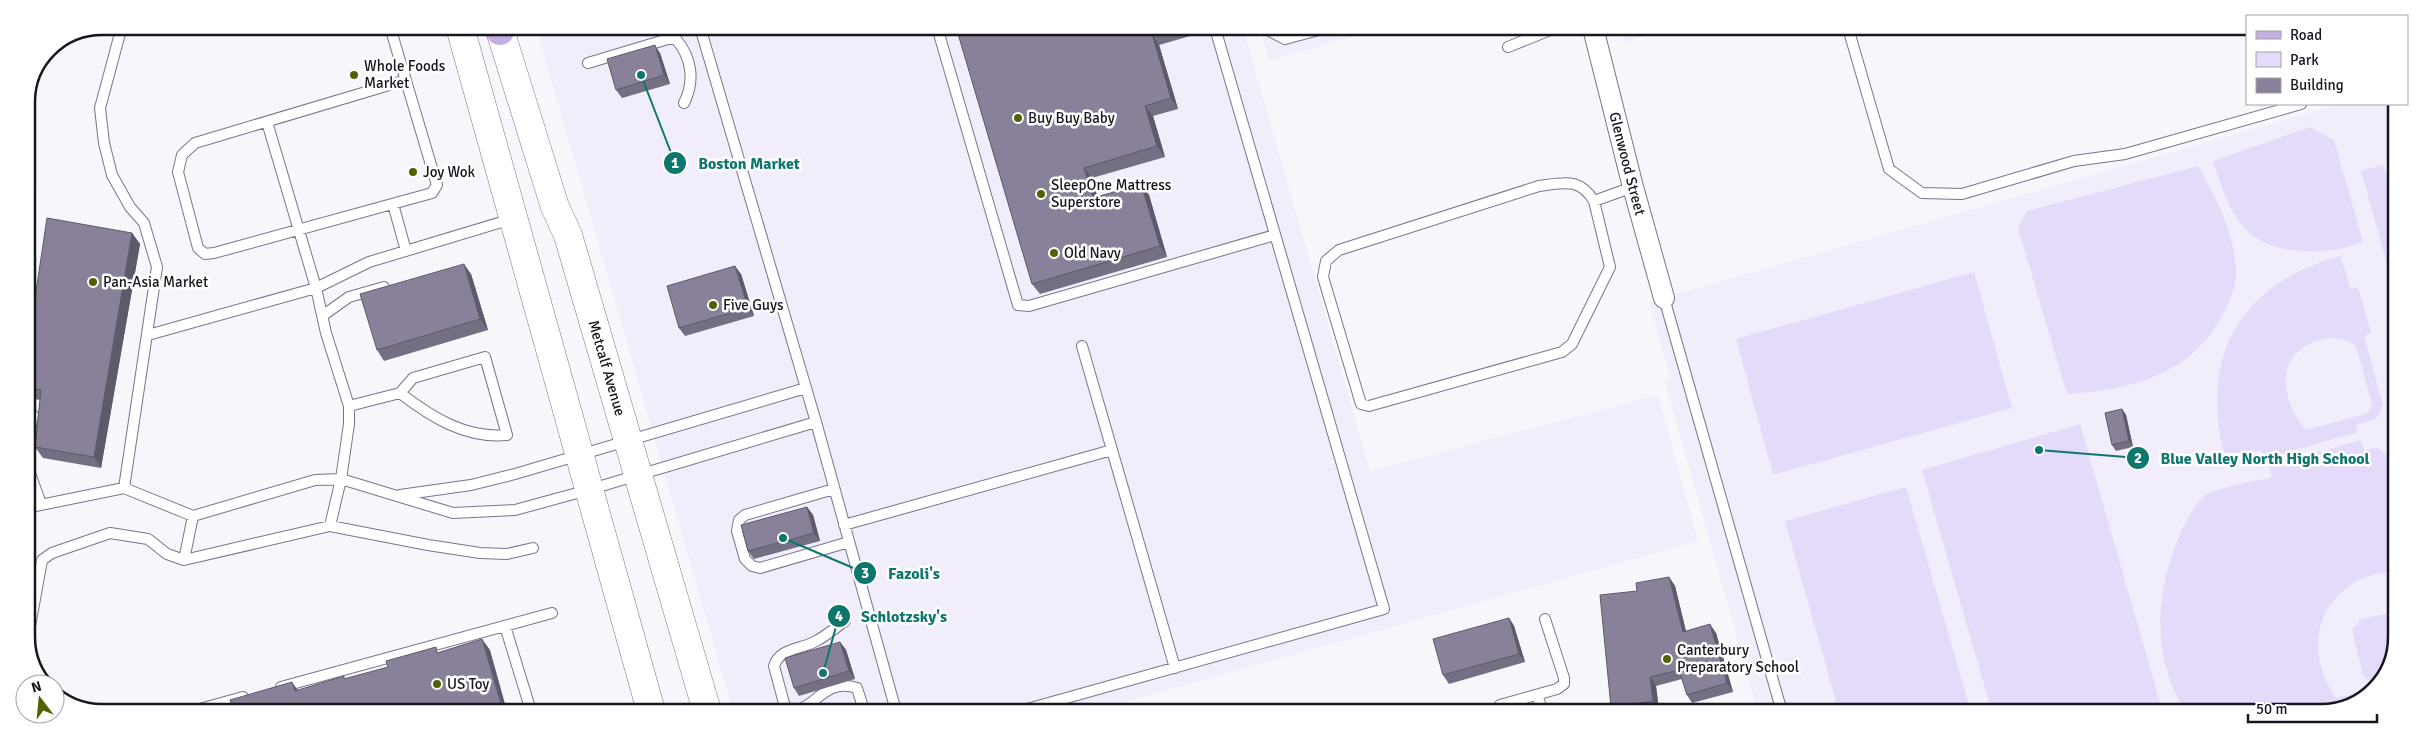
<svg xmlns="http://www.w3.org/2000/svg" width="2423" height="739" viewBox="0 0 2423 739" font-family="Signika,sans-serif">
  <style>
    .built { fill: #f1edfa }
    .green { fill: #e4dbfa; fill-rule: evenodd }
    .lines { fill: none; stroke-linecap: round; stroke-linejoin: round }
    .service-casing { stroke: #7b748c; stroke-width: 12 }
    .minor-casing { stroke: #7b748c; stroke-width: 22 }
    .secondary-casing { stroke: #7b748c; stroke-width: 29 }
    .primary-casing { stroke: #6b5890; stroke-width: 29 }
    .service { stroke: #fff; stroke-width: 10 }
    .minor { stroke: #fff; stroke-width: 20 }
    .secondary { stroke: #fff; stroke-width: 28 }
    .primary { stroke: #c1b0e1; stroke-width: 28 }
    .wall { fill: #756f84 }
    .shaded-wall { fill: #5f5a6b }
    .building { fill: #888199; stroke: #5f5a6b }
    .poi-dot { fill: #536103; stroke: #fff; stroke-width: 2 }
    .labels { text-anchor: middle; stroke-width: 5; stroke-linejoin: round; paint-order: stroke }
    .poi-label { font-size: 15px; fill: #18151e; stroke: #fff; text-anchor: start }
    .street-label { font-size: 15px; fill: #18151e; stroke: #fff }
    .rim { fill: none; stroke: #18151e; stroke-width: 2.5 }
    .leader { fill: none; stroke: #0f766e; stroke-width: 2 }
    .callout-dot { fill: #0f766e; stroke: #fff; stroke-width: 2 }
    .mark-label { font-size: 15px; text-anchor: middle; font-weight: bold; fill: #fff }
    .callout-label { font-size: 16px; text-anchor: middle; font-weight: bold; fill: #0f766e; stroke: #fff; stroke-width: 5; stroke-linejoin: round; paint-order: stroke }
  </style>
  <rect width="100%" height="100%" fill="#f7f6fb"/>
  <path class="built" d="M536,27L1243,28L1370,471L1658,395L1698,541L1093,711H733Z
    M1260,28H1381L1269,61Z
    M1619,28H1672L1624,43Z
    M2340,104H2397L2394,657L2367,697L2321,713L1758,712L1664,379L1670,377L1649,302Z"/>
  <path class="green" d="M2310,127L2334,140L2363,242C2342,250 2325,252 2302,251C2243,248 2229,213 2213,161Z
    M2396,160V296L2361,171L2383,165L2387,176Z
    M2198,166C2217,198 2235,235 2236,273C2236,288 2229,303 2222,316C2191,375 2129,390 2067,394L2018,228L2027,211Z
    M2341,256L2350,289L2358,287L2371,333L2364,336L2383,405L2376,419L2356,425L2358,432L2263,459L2261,451L2224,453C2199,354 2242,282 2341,256ZM2329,338L2342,339L2356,346L2372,404L2368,413L2306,430C2277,396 2275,346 2329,338Z
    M1974,272L2012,408L1773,475L1736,339Z
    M2080,424L2163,713L1992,712L1922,470Z
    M2361,440L2364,451L2376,447L2395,459L2394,572C2380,572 2366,576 2354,583C2311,609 2309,660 2336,698L2372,690L2367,697L2321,713H2185C2151,653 2154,592 2182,530C2187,520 2196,501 2206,495C2221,487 2253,482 2272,477L2269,466Z
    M1906,487L1971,712H1839L1785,521Z
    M2394,612V642L2388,643L2386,649L2394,657L2375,684L2363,676L2352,630L2361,619Z"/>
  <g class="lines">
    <g class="service-casing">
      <path id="service" d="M122,26L100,108L104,143L112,175L130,207L144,223L157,267L124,488
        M390,27L437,185L432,193L214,253L205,254L198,248L178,172L182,155L195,143L406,80
        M700,27L816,422L896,711
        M937,27L1018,305L1029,306L1275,235
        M1264,28L1285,39L1326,28
        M1848,28L1889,169L1922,193L1962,194L2074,161L2125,154L2301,104
        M1508,47L1555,28
        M588,63L668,39H676C692,58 695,81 684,103
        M267,122L316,288L326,333L349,406V424L341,479L330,526
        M1594,201L1610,267L1572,344L1562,352L1369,406L1361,404L1323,277L1326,261L1339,250L1539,186C1564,183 1579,177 1594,201L1633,187
        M393,204L406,251
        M1664,298L1782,712
        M322,316L349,297L384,287
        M148,335L316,288L369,262L512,219
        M1082,346L1175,668
        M485,357L507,435C466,439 431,417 400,393L413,378Z
        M349,406L400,393
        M26,451L33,415
        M26,462L41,504
        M834,489L745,515L739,520L737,531L745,559L752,566L760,568L849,542
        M400,495L471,485L515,474L806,388
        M26,508L124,488L193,516L315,480L341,479L453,513L515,510L588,490L816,422
        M844,525L1112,450
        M184,560L193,516
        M845,621C835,628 826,636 816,641C803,649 779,648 774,666L785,707C813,720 820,675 857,688L862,704
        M505,626L531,711
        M27,643L42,560L52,553L110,533L148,539L167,554L184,560L330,526L428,545L480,553L507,554L533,548
        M281,687L552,613
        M1537,695L1543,712
        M196,710L243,697
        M1020,711L1384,609L1215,28
        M1496,712L1500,705L1557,689L1564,684V678L1545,619"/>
    </g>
    <g class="minor-casing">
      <g id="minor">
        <path id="s1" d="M1593,28L1633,187L1664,298"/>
      </g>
    </g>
    <g class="secondary-casing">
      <g id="secondary">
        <path d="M460,27L651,711"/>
        <path id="s2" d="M499,27L555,207L568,235L707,711"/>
      </g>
    </g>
    <g class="primary-casing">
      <path id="primary" d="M500,31L501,27"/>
    </g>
    <use href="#service" class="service"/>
    <use href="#minor" class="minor"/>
    <use href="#secondary" class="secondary"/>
    <use href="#primary" class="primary"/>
  </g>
  <path class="wall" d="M956,27L1203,28L1204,32L1159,45L1178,109L1153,116L1165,157L1092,178L1097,197L1141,184L1149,195L1167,257L1040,294L1032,284Z
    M660,53L670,84L622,98L616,90Z
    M132,233L140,244L101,468L43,458L35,447L40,400L29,398L26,393V358Z
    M471,274L488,330L384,361L377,350Z
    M741,274L754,316L685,336L679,328Z
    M2122,409L2126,415L2133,447L2116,451L2112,445Z
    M807,507L813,515L820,541L754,559L748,551Z
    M1669,577L1675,586L1686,631L1716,633L1733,692L1692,703L1687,695L1682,679L1656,686L1659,710L1640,712H1614L1611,707Z
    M1509,618L1514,626L1525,662L1449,684L1443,675Z
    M840,642L846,650L855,679L799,696L794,688Z"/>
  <path class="shaded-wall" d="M1152,34L1159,45L1178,109L1171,98Z
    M655,45L660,53L670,84L664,75Z
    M1145,106L1153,116L1165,157L1157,146Z
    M1084,168L1092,178L1101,209L1093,198Z
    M1141,184L1149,195L1167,257L1160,246Z
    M132,233L140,244L101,468L94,457Z
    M464,264L471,274L488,330L480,319Z
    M735,266L741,274L754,316L748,308Z
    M2122,409L2126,415L2133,447L2129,441Z
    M807,507L813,515L820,541L814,533Z
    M1669,577L1675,586L1688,640L1683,632Z
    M1509,618L1514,626L1525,662L1519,654Z
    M1710,624L1716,633L1733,692L1727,683Z
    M482,639L490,650L507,711H503Z
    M840,642L846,650L855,679L849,671Z
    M1650,677L1656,686L1659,710L1653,701Z
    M292,682L299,692L295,691Z"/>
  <path class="building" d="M956,27L1175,28L1152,34L1171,98L1145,106L1157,146L1084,168L1093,198L1141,184L1160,246L1032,284Z
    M655,45L664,75L616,90L607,59Z
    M47,218L132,233L94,457L35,447L41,390L26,388V358Z
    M464,264L480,319L377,350L360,294Z
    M735,266L748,308L679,328L667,286Z
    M2122,409L2129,441L2112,445L2105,413Z
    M807,507L814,533L748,551L741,525Z
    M1669,577L1683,632L1710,624L1727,683L1687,695L1679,670L1650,677L1653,701L1611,707L1600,595L1637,591L1636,583Z
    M1509,618L1519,654L1443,675L1433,639Z
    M482,639L503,711L229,710L233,709L230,700L292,682L295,691L344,676V679L388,667L386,661L436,647L437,653Z
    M840,642L849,671L794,688L785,658Z"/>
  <g class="poi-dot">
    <circle cx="354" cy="75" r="5"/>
    <circle cx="1018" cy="118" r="5"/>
    <circle cx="413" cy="172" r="5"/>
    <circle cx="1041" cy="194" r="5"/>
    <circle cx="1054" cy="253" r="5"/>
    <circle cx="93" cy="282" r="5"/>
    <circle cx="713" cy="305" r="5"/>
    <circle cx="1667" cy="659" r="5"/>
    <circle cx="437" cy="684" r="5"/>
  </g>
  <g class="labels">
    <g class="poi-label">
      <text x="364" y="71">Whole Foods<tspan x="364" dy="17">Market</tspan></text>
      <text x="1028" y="123">Buy Buy Baby</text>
      <text x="423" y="177">Joy Wok</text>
      <text x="1051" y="190">SleepOne Mattress<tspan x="1051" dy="17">Superstore</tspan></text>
      <text x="1064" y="258">Old Navy</text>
      <text x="103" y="287">Pan-Asia Market</text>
      <text x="723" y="310">Five Guys</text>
      <text x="1677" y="655">Canterbury<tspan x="1677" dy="17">Preparatory School</tspan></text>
      <text x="447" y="689">US Toy</text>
    </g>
    <g class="street-label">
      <text dy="5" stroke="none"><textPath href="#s1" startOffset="140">Glenwood Street</textPath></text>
      <text dy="5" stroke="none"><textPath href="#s2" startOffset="358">Metcalf Avenue</textPath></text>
    </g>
  </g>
  <path d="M0 0H2423V739H0ZM102 35H2321A67 67 0 0 1 2388 102V637A67 67 0 0 1 2321 704H102A67 67 0 0 1 35 637V102A67 67 0 0 1 102 35Z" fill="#fff" fill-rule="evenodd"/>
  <path class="rim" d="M102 35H2321A67 67 0 0 1 2388 102V637A67 67 0 0 1 2321 704H102A67 67 0 0 1 35 637V102A67 67 0 0 1 102 35Z"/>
  <path class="leader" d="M641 75L675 163M2039 450L2138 458M783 538L865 573M823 673L839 616"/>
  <g class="callout-dot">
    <circle cx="641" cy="75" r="5"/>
    <circle cx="2039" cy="450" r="5"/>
    <circle cx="783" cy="538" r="5"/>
    <circle cx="823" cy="673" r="5"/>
    <circle cx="675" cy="163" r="12"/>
    <circle cx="2138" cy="458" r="12"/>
    <circle cx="865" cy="573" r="12"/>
    <circle cx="839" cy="616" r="12"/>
  </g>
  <g class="mark-label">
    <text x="675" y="168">1</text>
    <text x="2138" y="463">2</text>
    <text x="865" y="578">3</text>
    <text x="839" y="621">4</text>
  </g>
  <g class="callout-label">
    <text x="749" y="169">Boston Market</text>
    <text x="2265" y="464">Blue Valley North High School</text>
    <text x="914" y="579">Fazoli's</text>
    <text x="904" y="622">Schlotzsky's</text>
  </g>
  <rect x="2246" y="15" width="162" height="90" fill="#ffffff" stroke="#a3a1a5"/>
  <rect x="2256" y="31" width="25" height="8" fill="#c1b0e1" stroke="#a3a1a5"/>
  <text x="2290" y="40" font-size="15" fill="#18151e">Road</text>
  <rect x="2256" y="52" width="25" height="15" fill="#e4dbfa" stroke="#a3a1a5"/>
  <text x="2290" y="65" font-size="15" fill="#18151e">Park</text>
  <rect x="2256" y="78" width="25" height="15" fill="#888199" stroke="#a3a1a5"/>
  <text x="2290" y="90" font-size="15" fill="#18151e">Building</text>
  <g transform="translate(40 699) rotate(344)"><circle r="24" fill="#ffffff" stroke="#a3a1a5"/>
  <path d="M0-4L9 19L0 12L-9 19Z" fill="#536103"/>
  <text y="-8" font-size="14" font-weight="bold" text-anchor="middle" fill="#18151e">N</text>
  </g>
  <path d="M2248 714v8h129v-8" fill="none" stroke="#18151e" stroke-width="2.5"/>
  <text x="2256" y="714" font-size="15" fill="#18151e" stroke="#ffffff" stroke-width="4" paint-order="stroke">50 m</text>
</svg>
